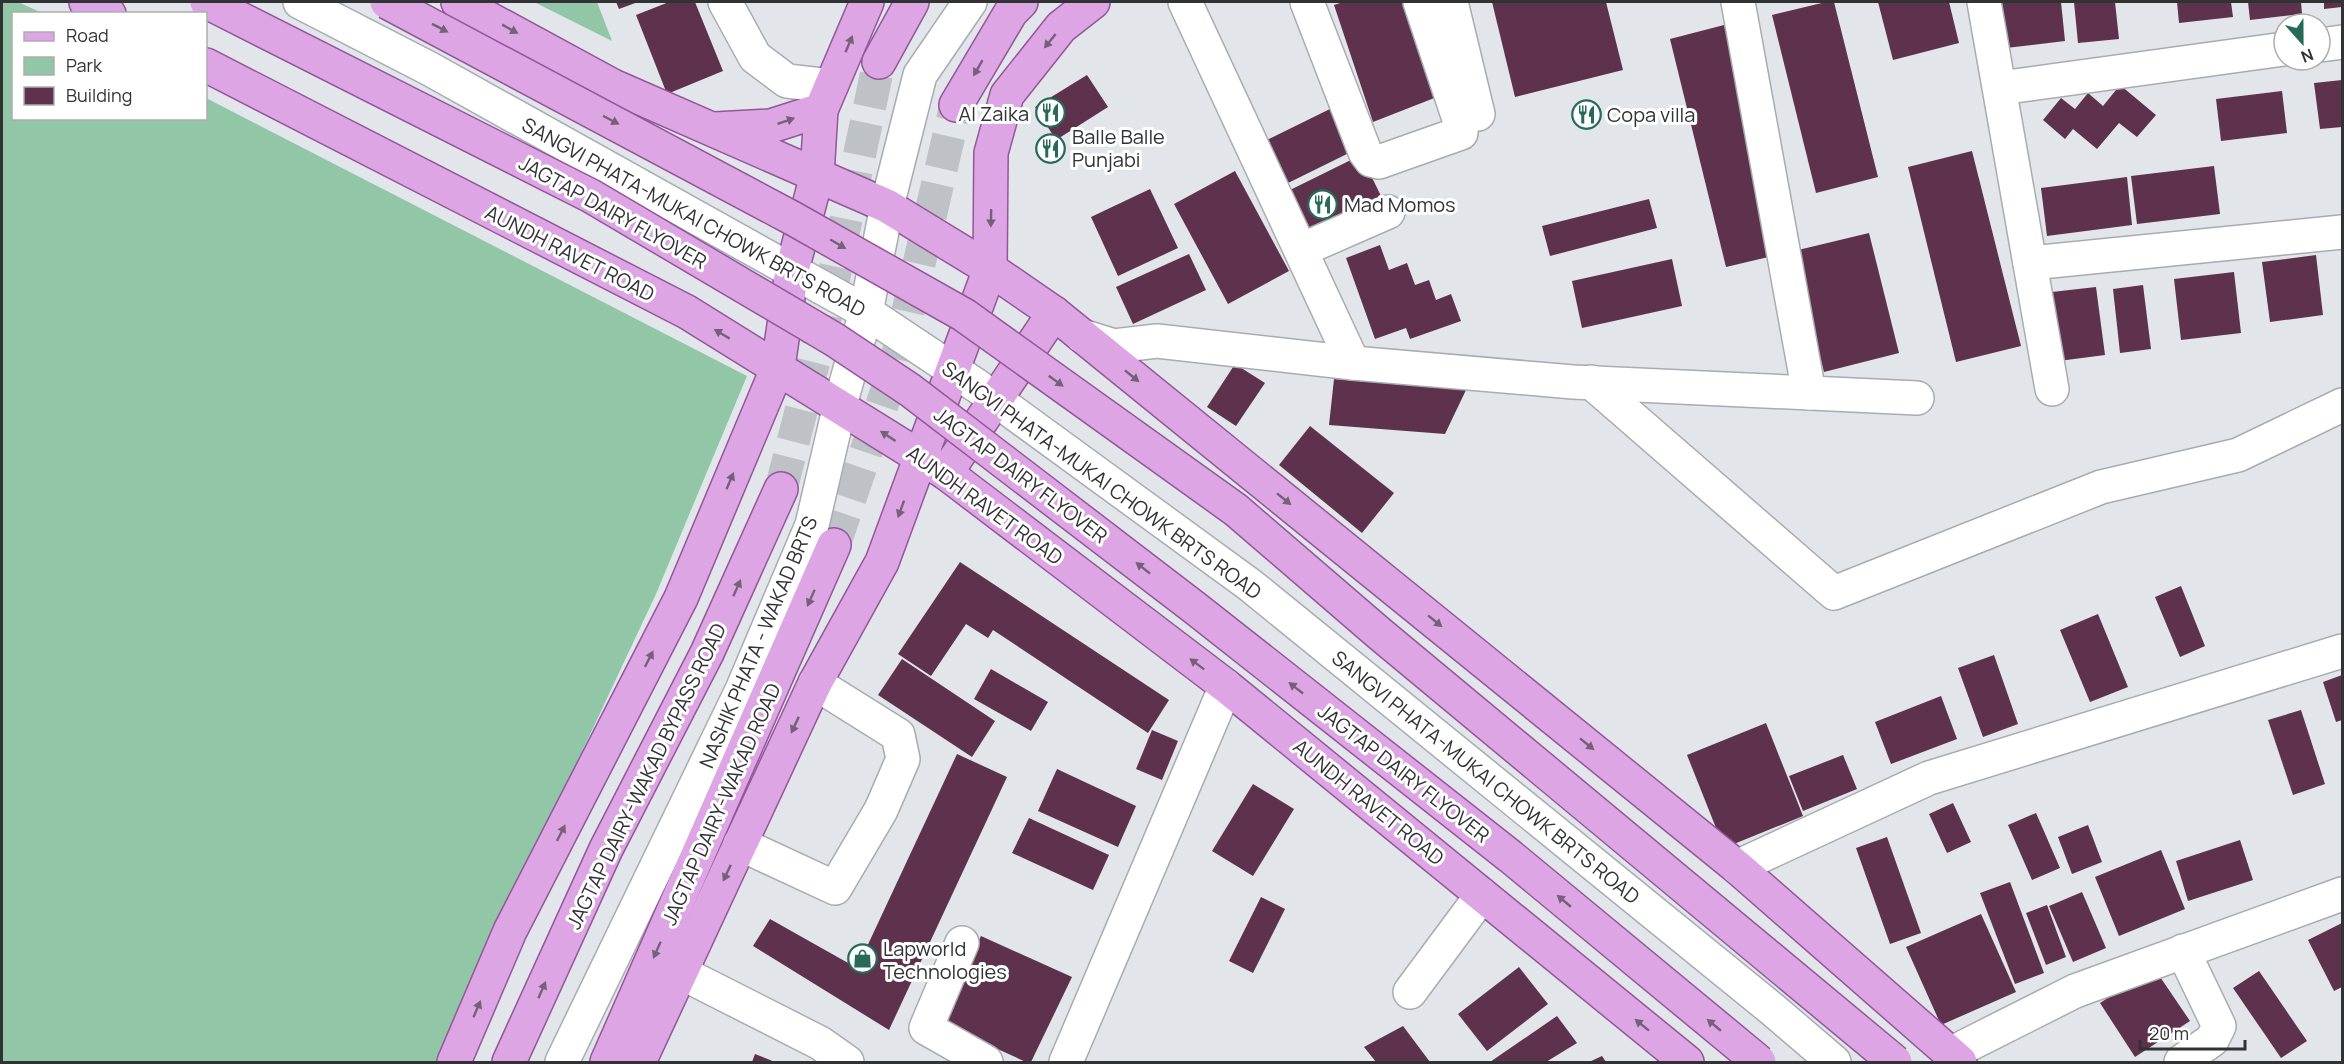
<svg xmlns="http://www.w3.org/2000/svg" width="2344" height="1064" font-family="Manrope,sans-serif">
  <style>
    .green { fill: #91c6a7 }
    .building { fill: #5e314d }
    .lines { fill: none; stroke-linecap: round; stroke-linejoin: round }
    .major-tunnel { stroke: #bec2c6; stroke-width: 33; stroke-dasharray: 33 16; stroke-linecap: butt }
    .minor-casing { stroke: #a8acb0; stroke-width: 36 }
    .major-casing { stroke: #925699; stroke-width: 36 }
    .minor { stroke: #fff; stroke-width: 33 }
    .major { stroke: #dda5e3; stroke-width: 33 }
    .major-bridge-casing { stroke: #925699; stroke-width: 36; stroke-linecap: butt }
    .major-bridge { stroke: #dda5e3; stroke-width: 33 }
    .oneway { fill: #75607a }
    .labels { text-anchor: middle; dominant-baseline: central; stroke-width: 6; stroke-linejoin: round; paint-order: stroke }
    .poi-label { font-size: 20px; fill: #303234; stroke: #fff; text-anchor: start }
    .street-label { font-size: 20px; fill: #303234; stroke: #fff }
  </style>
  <rect width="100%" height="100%" fill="#e2e6ea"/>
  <g class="green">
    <path d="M2,2H18L42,13L14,14V118H206V98L747,376L656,594L436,1062H2Z"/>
    <path d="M534,2H597L612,41Z"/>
  </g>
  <g class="building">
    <path d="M616,2H638L619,9Z"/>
    <path d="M669,2H695L723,71L667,94L636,15Z"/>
    <path d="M1343,2H1410L1442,95L1373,122L1334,5Z"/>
    <path d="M1492,2H1606L1623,70L1515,97Z"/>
    <path d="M1826,2H1834L1878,177L1816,193L1772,15Z"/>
    <path d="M1878,2H1949L1959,43L1893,60Z"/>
    <path d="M2001,2H2061L2065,41L2006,48Z"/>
    <path d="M2074,2H2115L2119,39L2078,43Z"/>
    <path d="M2177,2H2231L2233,17L2179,23Z"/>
    <path d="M2248,2H2301L2302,14L2250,20Z"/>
    <path d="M2324,2H2342V7L2324,9Z"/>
    <path d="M1724,25L1781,254L1726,267L1670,39Z"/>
    <path d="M1087,75L1108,107L1056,140L1035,107Z"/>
    <path d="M2342,80V127L2320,129L2314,83Z"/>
    <path d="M2120,85L2156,115L2137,137L2119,123L2097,149L2073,129L2065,139L2043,120L2061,98L2075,109L2088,93L2103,106Z"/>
    <path d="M2282,91L2287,133L2221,141L2216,99Z"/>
    <path d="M1334,107L1355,150L1282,186L1261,143Z"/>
    <path d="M1972,151L2021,346L1956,362L1908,167Z"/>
    <path d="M1361,155L1381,196L1307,233L1286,192Z"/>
    <path d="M2214,166L2220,214L2137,224L2131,176Z"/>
    <path d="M1235,171L1289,271L1228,304L1174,204Z"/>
    <path d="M2127,177L2132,225L2047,236L2041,188Z"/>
    <path d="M1150,189L1178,248L1118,276L1091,217Z"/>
    <path d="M1649,199L1657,228L1550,256L1542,226Z"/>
    <path d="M1869,233L1899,353L1824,372L1794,251Z"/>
    <path d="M1380,245L1389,270L1407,263L1415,285L1429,280L1436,300L1451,294L1461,321L1410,339L1406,328L1375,339L1346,258Z"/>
    <path d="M1189,254L1206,290L1133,324L1116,287Z"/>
    <path d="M2316,255L2323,315L2270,322L2262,262Z"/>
    <path d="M1672,259L1682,306L1582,328L1572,281Z"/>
    <path d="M2234,272L2241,333L2181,340L2174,279Z"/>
    <path d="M2143,285L2151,349L2120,353L2113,289Z"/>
    <path d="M2096,287L2105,355L2051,362L2043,293Z"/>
    <path d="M1235,364L1265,383L1236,426L1207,407Z"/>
    <path d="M1334,379L1466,390L1445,434L1329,425Z"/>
    <path d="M1310,426L1394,493L1362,533L1279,465Z"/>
    <path d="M960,562L1169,700L1148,733L993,630L988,638L966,624L931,676L898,654Z"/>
    <path d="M2181,586L2205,646L2180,657L2155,597Z"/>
    <path d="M2098,614L2128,687L2090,702L2060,630Z"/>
    <path d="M1994,655L2018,724L1983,737L1958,668Z"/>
    <path d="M902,659L995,721L972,757L878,695Z"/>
    <path d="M991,669L1048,702L1031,731L974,699Z"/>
    <path d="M2342,675V720L2336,722L2323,682Z"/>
    <path d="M1941,696L1957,739L1891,764L1875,722Z"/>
    <path d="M2301,710L2325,784L2293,795L2268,720Z"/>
    <path d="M1766,723L1803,816L1724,848L1687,755Z"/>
    <path d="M1152,730L1178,741L1162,780L1136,769Z"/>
    <path d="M957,754L1007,777L889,1030L753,946L770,919L857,968Z"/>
    <path d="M1843,755L1857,789L1803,811L1789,776Z"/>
    <path d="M1057,769L1136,806L1118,847L1038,811Z"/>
    <path d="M1253,784L1294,809L1253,876L1212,851Z"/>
    <path d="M1953,803L1971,842L1947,853L1929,814Z"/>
    <path d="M2036,813L2060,868L2032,880L2008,825Z"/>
    <path d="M1029,818L1109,855L1093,890L1012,853Z"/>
    <path d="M2088,825L2102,862L2072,874L2058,837Z"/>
    <path d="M1887,837L1921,933L1890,944L1856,848Z"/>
    <path d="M2240,840L2253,880L2188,901L2176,861Z"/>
    <path d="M2161,850L2185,909L2119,936L2095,877Z"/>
    <path d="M2010,882L2044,973L2015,984L1980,893Z"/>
    <path d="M2082,892L2106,948L2073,962L2049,906Z"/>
    <path d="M1261,897L1285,909L1253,973L1229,961Z"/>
    <path d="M2047,905L2066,957L2046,965L2026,913Z"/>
    <path d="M1981,914L2016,992L1941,1025L1906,947Z"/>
    <path d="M2342,923V987L2334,991L2308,940Z"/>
    <path d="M981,936L1072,977L1031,1062H1026L940,1023Z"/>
    <path d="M1519,967L1548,1004L1487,1051L1458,1014Z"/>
    <path d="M2154,968L2190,1021L2135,1057L2100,1003Z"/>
    <path d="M2259,971L2307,1041L2281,1058L2233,988Z"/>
    <path d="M1557,1016L1577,1043L1546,1062H1490Z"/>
    <path d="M1403,1026L1430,1062H1376L1364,1047Z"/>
    <path d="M755,1054L775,1062H752Z"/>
    <path d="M1602,1056L1606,1062H1589Z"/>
  </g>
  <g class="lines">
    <g class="major-tunnel">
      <path d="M781,489L827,310L879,62"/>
      <path d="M834,545L895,367L956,105"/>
    </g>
    <defs>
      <g id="minor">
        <path d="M300,2L430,69L866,312L977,386L1250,585L1772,1009L1834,1062"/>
        <path d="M725,2L755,57L787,81L831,86"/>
        <path d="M1185,2L1353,363"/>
        <path d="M1307,2L1365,152L1371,160L1379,162L1461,133V125L1420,2"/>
        <path d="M1451,2L1478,114"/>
        <path d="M1738,2L1809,393"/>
        <path d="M1984,2L2052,389"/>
        <path d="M2320,45L2342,42"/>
        <path d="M2000,88L2284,49"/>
        <path d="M1301,250L1388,212"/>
        <path d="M2030,263L2342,232"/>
        <path d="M1082,336L1114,346L1157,341L1353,363L1573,382L1917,398"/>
        <path d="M1591,382L1834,593L2101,487L2238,455L2342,405"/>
        <path d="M740,844L835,888L881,810L903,759L898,735L815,683"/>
        <path d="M1737,867L1929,778L2342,651"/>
        <path d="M962,943L926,1028L986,1062"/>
        <path d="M680,972L820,1043L847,1062"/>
        <path d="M1410,992L1482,895"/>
        <path d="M1950,1054L2075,991L2342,894"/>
        <path d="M562,1062L742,690L812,525L840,405L866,312L887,206L920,75L970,2"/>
        <path d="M1066,1062L1226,686"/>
        <path d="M2181,1062L2212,1040L2219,1026L2183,951"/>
      </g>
      <g id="major">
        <path d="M86,2L109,14"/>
        <path d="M458,2L613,86L887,206L990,269L1054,313L1737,867L1960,1062"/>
        <path d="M879,62L912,2"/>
        <path d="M206,65L687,312L946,473L1226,686L1687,1062"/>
        <path d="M956,105L1011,12L1021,2"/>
        <path d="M715,129L771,126L821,110L867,2"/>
        <path d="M946,473L1054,313"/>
        <path d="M454,1062L510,931L681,598L778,367L792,270L817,175L821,110"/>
        <path d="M509,1062L606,849L707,653L781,489"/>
        <path d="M607,1062L834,545"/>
        <path d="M639,1062L815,683L882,562L990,269L991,153L1007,95L1061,27L1093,2"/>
      </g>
    </defs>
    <use href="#minor" class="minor-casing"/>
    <use href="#major" class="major-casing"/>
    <use href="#minor" class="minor"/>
    <use href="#major" class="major"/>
    <defs>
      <g id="major-bridge">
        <path d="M207,2L591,196L835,340L910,390L1195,608L1511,857L1759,1062"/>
        <path d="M387,2L794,219L964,315L1236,510L1380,634L1895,1062"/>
      </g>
    </defs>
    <use href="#major-bridge" class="major-bridge-casing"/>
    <use href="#major-bridge" class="major-bridge"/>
  </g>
  <defs><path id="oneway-solid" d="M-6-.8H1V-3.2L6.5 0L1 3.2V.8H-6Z" transform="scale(1.5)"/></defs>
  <g class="oneway">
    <use href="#oneway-solid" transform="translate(440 28) rotate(27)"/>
    <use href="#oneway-solid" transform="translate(510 29) rotate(29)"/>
    <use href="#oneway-solid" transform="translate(1050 41) rotate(129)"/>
    <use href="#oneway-solid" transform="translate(849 44) rotate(-67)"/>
    <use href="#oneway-solid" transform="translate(978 68) rotate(120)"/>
    <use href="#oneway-solid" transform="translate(611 120) rotate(28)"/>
    <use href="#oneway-solid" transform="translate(786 121) rotate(-19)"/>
    <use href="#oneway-solid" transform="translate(991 218) rotate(91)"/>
    <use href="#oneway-solid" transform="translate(838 244) rotate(30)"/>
    <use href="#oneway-solid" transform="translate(722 334) rotate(-149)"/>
    <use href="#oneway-solid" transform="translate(1132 376) rotate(39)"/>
    <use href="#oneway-solid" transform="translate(1056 381) rotate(36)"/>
    <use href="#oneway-solid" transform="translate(888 436) rotate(-147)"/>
    <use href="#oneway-solid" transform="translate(730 481) rotate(-67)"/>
    <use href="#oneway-solid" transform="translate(1284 499) rotate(39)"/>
    <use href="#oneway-solid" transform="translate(901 509) rotate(110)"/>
    <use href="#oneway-solid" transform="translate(1143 568) rotate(-142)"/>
    <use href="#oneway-solid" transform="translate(737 588) rotate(-66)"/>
    <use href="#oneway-solid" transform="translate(811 598) rotate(114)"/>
    <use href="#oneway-solid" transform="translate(1435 621) rotate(39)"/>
    <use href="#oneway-solid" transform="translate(649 659) rotate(-63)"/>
    <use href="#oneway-solid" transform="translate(1197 664) rotate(-143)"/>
    <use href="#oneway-solid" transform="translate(1296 688) rotate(-142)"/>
    <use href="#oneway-solid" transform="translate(795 725) rotate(115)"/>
    <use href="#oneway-solid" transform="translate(1587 744) rotate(39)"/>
    <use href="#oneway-solid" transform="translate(561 833) rotate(-63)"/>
    <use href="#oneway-solid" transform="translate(727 873) rotate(115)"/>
    <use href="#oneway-solid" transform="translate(1564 901) rotate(-140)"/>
    <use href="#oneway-solid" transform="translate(657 950) rotate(114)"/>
    <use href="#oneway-solid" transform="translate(542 990) rotate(-66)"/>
    <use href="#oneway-solid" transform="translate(477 1009) rotate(-67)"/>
    <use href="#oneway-solid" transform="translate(1642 1025) rotate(-141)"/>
    <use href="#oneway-solid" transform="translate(1714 1025) rotate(-140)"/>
  </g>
  <defs>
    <symbol id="restaurant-ring" viewBox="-11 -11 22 22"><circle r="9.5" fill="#fff" stroke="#276a5a" stroke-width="1.5"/><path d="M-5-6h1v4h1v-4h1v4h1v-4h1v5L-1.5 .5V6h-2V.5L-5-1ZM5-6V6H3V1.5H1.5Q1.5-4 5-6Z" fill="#276a5a"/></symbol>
    <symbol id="shop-ring" viewBox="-11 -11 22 22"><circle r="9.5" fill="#fff" stroke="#276a5a" stroke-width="1.5"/><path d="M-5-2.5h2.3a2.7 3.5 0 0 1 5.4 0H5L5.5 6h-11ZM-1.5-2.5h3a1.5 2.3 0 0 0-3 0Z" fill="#276a5a"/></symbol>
  </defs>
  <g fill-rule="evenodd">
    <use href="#restaurant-ring" x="1034" y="96" width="33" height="33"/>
    <use href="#restaurant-ring" x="1570" y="98" width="33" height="33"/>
    <use href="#restaurant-ring" x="1034" y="132" width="33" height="33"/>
    <use href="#restaurant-ring" x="1306" y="188" width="33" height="33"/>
    <use href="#shop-ring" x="846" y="942" width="33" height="33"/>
  </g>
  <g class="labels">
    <g class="poi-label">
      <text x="1029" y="113" text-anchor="end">Al Zaika</text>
      <text x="1607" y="114">Copa villa</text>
      <text x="1072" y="136">Balle Balle<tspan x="1072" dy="23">Punjabi</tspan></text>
      <text x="1344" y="204">Mad Momos</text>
      <text x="883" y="948">Lapworld<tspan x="883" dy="23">Technologies</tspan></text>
    </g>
    <g class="street-label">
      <text transform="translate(613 212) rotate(29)">JAGTAP DAIRY FLYOVER</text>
      <text transform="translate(694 217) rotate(29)">SANGVI PHATA-MUKAI CHOWK BRTS ROAD</text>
      <text transform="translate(570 253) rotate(27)">AUNDH RAVET ROAD</text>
      <text transform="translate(1021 475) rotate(37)">JAGTAP DAIRY FLYOVER</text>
      <text transform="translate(1102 480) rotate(36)">SANGVI PHATA-MUKAI CHOWK BRTS ROAD</text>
      <text transform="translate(985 505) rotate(36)">AUNDH RAVET ROAD</text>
      <text transform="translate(758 642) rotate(-67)">NASHIK PHATA - WAKAD BRTS</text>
      <text transform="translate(1404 773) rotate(38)">JAGTAP DAIRY FLYOVER</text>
      <text transform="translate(646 776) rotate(-64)">JAGTAP DAIRY-WAKAD BYPASS ROAD</text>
      <text transform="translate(1486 777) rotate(39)">SANGVI PHATA-MUKAI CHOWK BRTS ROAD</text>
      <text transform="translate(1369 802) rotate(39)">AUNDH RAVET ROAD</text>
      <text transform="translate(721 804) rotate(-66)">JAGTAP DAIRY-WAKAD ROAD</text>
    </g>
  </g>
  <rect width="2344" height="1064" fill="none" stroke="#303234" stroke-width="6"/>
  <rect x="12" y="12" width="195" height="108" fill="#ffffff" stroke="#acadae" stroke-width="1.5"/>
  <rect x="24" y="32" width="30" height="9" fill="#dda5e3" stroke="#acadae" stroke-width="1.5"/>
  <text x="66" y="42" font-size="18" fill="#303234">Road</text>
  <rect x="24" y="57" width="30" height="18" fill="#91c6a7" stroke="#acadae" stroke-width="1.5"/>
  <text x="66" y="72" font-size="18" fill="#303234">Park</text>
  <rect x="24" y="87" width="30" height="18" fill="#5e314d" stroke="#acadae" stroke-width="1.5"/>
  <text x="66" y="102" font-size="18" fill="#303234">Building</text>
  <g transform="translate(2302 42) rotate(159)"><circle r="28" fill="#ffffff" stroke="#acadae" stroke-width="1.5"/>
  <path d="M0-4.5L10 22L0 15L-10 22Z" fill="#276a5a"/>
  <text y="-9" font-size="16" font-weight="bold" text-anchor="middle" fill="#303234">N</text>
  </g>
  <path d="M2140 1040v9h105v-9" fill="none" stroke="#303234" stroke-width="3"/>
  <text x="2149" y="1040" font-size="18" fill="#303234" stroke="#ffffff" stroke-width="4.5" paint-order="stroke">20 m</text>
</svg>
